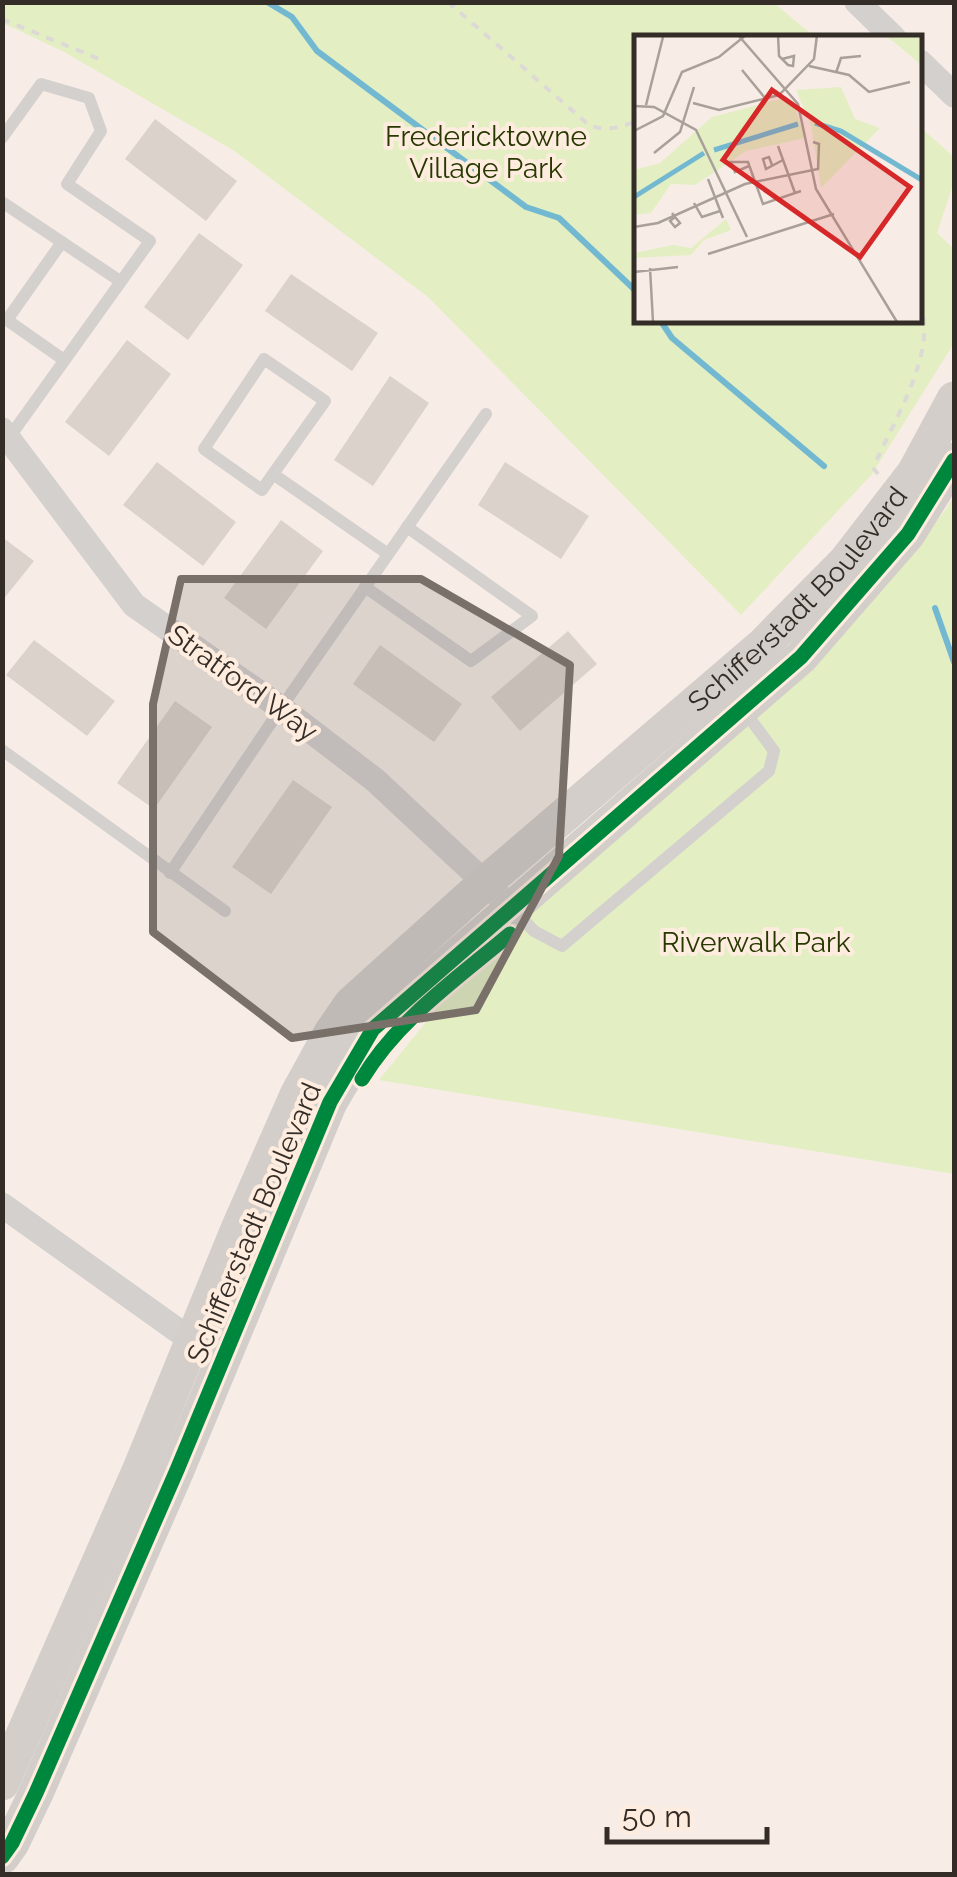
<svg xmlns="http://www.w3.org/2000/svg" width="957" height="1877" font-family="Raleway,sans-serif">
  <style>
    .green { fill: #e3eec3 }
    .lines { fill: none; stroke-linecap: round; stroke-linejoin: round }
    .stream { stroke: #73b8d1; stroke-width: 6 }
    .building { fill: #dbd2cc }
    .path { stroke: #ddd9d7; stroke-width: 4; stroke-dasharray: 8 8; stroke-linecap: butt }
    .lane { stroke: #d4d0ce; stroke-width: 12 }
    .street { stroke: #d4d0ce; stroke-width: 25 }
    .secondary { stroke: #d3ceca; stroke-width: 35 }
    .cycleway-casing { stroke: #feecdf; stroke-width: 21 }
    .cycleway { stroke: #00873e; stroke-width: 15 }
    .marked { fill: #787069; fill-opacity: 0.2; stroke: #787069; stroke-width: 8; stroke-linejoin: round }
    .labels { text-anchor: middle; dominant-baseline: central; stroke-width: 8; stroke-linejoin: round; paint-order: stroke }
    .park-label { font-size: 28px; fill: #273800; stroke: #feecdf }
    .street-label { font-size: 28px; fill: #342c26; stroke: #feecdf }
    .inset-river { fill: none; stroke: #73b8d1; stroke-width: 5 }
    .inset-road { fill: none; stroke: #a9a099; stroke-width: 2.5 }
    .view { fill: #d62828; fill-opacity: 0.15; stroke: #d62828; stroke-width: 5 }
    .inset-edge { fill: none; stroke: #342c26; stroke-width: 5 }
  </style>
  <rect width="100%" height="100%" fill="#f7ede6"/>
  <g class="green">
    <path d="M3,2L774,3L815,37L637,38V320H920V127L954,157V182L937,233L954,249V343L872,474L741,615L428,297L233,150L64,52L3,23Z"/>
    <path d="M954,495V1174L379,1080L569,845L793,632L889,580L947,508Z"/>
  </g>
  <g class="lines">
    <g class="stream">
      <path d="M267,2L292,17L317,51L526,207L559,218L637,292"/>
      <path d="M660,320L672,338L824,466"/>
      <path d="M935,608L954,662"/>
    </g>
  </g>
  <g class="building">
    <path d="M155,119L237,181L206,221L125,159Z"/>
    <path d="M199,233L243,265L188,340L144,307Z"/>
    <path d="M291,274L378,333L352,371L265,311Z"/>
    <path d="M127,340L171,374L109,456L65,422Z"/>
    <path d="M390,376L429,403L373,486L334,460Z"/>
    <path d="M157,462L236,522L203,566L123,505Z"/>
    <path d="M505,462L589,516L561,559L478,505Z"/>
    <path d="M281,520L323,551L266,629L224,598Z"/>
    <path d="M2,537L34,561L2,601Z"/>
    <path d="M568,631L597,664L520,731L491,697Z"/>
    <path d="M34,640L115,701L87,736L6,675Z"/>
    <path d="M380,645L462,704L434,742L353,684Z"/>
    <path d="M175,701L212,727L154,809L117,783Z"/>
    <path d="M293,780L332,807L271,894L232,867Z"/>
  </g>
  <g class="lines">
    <g class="path">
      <path d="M448,2L589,125C606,132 621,127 637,121"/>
      <path d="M2,19L104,61"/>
      <path d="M878,474L874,469L877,459C895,420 938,348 920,306"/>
    </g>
    <g class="lane">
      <path d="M2,138L41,84L89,98L101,131L67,184L150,241L6,442"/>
      <path d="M2,202L120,281"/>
      <path d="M62,242L7,320L64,360"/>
      <path d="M273,474L325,401L264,359L204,449L262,490L273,474L388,554"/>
      <path d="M365,587L471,661L532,616L407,527"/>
      <path d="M2,750L225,911"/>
      <path d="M170,873L281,708L486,414"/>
      <path d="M515,911L534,931L562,946L769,771L774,751L745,712"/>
    </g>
    <g class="street">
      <path d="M857,2L894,38"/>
      <path d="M920,62L954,95"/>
      <path d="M2,430L134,605L281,708L375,780L513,909"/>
      <path d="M2,1205L205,1350"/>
    </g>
    <g class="secondary">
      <path id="s1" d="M2,1783L140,1469L238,1229L297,1095L331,1033L351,1004L484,884L763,645L846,561L914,473L954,399"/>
      <path d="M2,1857L12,1843L36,1793L177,1470L330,1102L373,1029L801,657L908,534L954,460"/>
    </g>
    <defs>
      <g id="cycleway">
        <path d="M362,1079C398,1019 458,978 510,934"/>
        <path d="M2,1857L12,1843L36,1793L177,1470L330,1102L373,1029L801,657L908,534L954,460"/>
      </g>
    </defs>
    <use href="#cycleway" class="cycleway-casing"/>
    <use href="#cycleway" class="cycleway"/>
  </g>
  <path class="marked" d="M181,579H421L570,665L559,856L476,1010L292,1038L153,932V704Z"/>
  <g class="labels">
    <g class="park-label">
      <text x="486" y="136">Fredericktowne<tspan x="486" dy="32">Village Park</tspan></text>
      <text x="756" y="942">Riverwalk Park</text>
    </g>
    <g class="street-label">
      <text stroke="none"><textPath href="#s1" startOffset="1458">Schifferstadt Boulevard</textPath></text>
      <text transform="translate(243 683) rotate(36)">Stratford Way</text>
      <text transform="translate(254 1223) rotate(-67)">Schifferstadt Boulevard</text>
    </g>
  </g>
  <g transform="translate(634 35)">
    <rect width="288" height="288" fill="#f7ede6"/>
    <path d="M248,0H287V30L260,7ZM207,52L221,84L246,93L187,153L177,90L162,55ZM150,63L159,68L172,103L112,116L61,150L37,149L17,178L0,180V135L26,128L78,82ZM92,184L97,195L70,205L57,220L0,223V218L39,210L57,213Z" fill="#e3eec3"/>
    <path class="inset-river" d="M181,88L207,96L288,145M80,115L164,89M0,162L70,118"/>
    <path class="inset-road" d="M104,0L164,69L182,154L263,287M144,0L145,21L154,30L159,31L160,21L148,24M175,31L215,40L235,57L276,47M108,35L131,63M202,38L207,23L227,21M59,68L85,75L145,60L180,24L183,0M12,70L29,2M0,71L20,72L62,95L113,202M0,96L29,81L48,37L85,22L112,0M144,111L161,158M20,118L46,97L60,52M138,130L135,122L129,124L132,134L149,125M115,131L101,137L97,127H114L129,169L167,156M74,144L89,183M60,168L68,182L86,176M38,178L41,182L46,188L41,192L36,186L41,182M0,192L24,188L111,149L184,134L185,109L179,107M74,219L200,179M16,233L19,287M0,237L44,232"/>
    <path class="view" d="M138,55L276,152L226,222L89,125Z"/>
    <rect width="288" height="288" class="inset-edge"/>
  </g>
  <rect width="957" height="1877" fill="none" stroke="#342c26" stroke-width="10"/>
  <path d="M607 1827v15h160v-15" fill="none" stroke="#342c26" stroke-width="5"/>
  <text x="622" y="1827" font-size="30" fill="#342c26" stroke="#feecdf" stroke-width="8" paint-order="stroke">50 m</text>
</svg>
